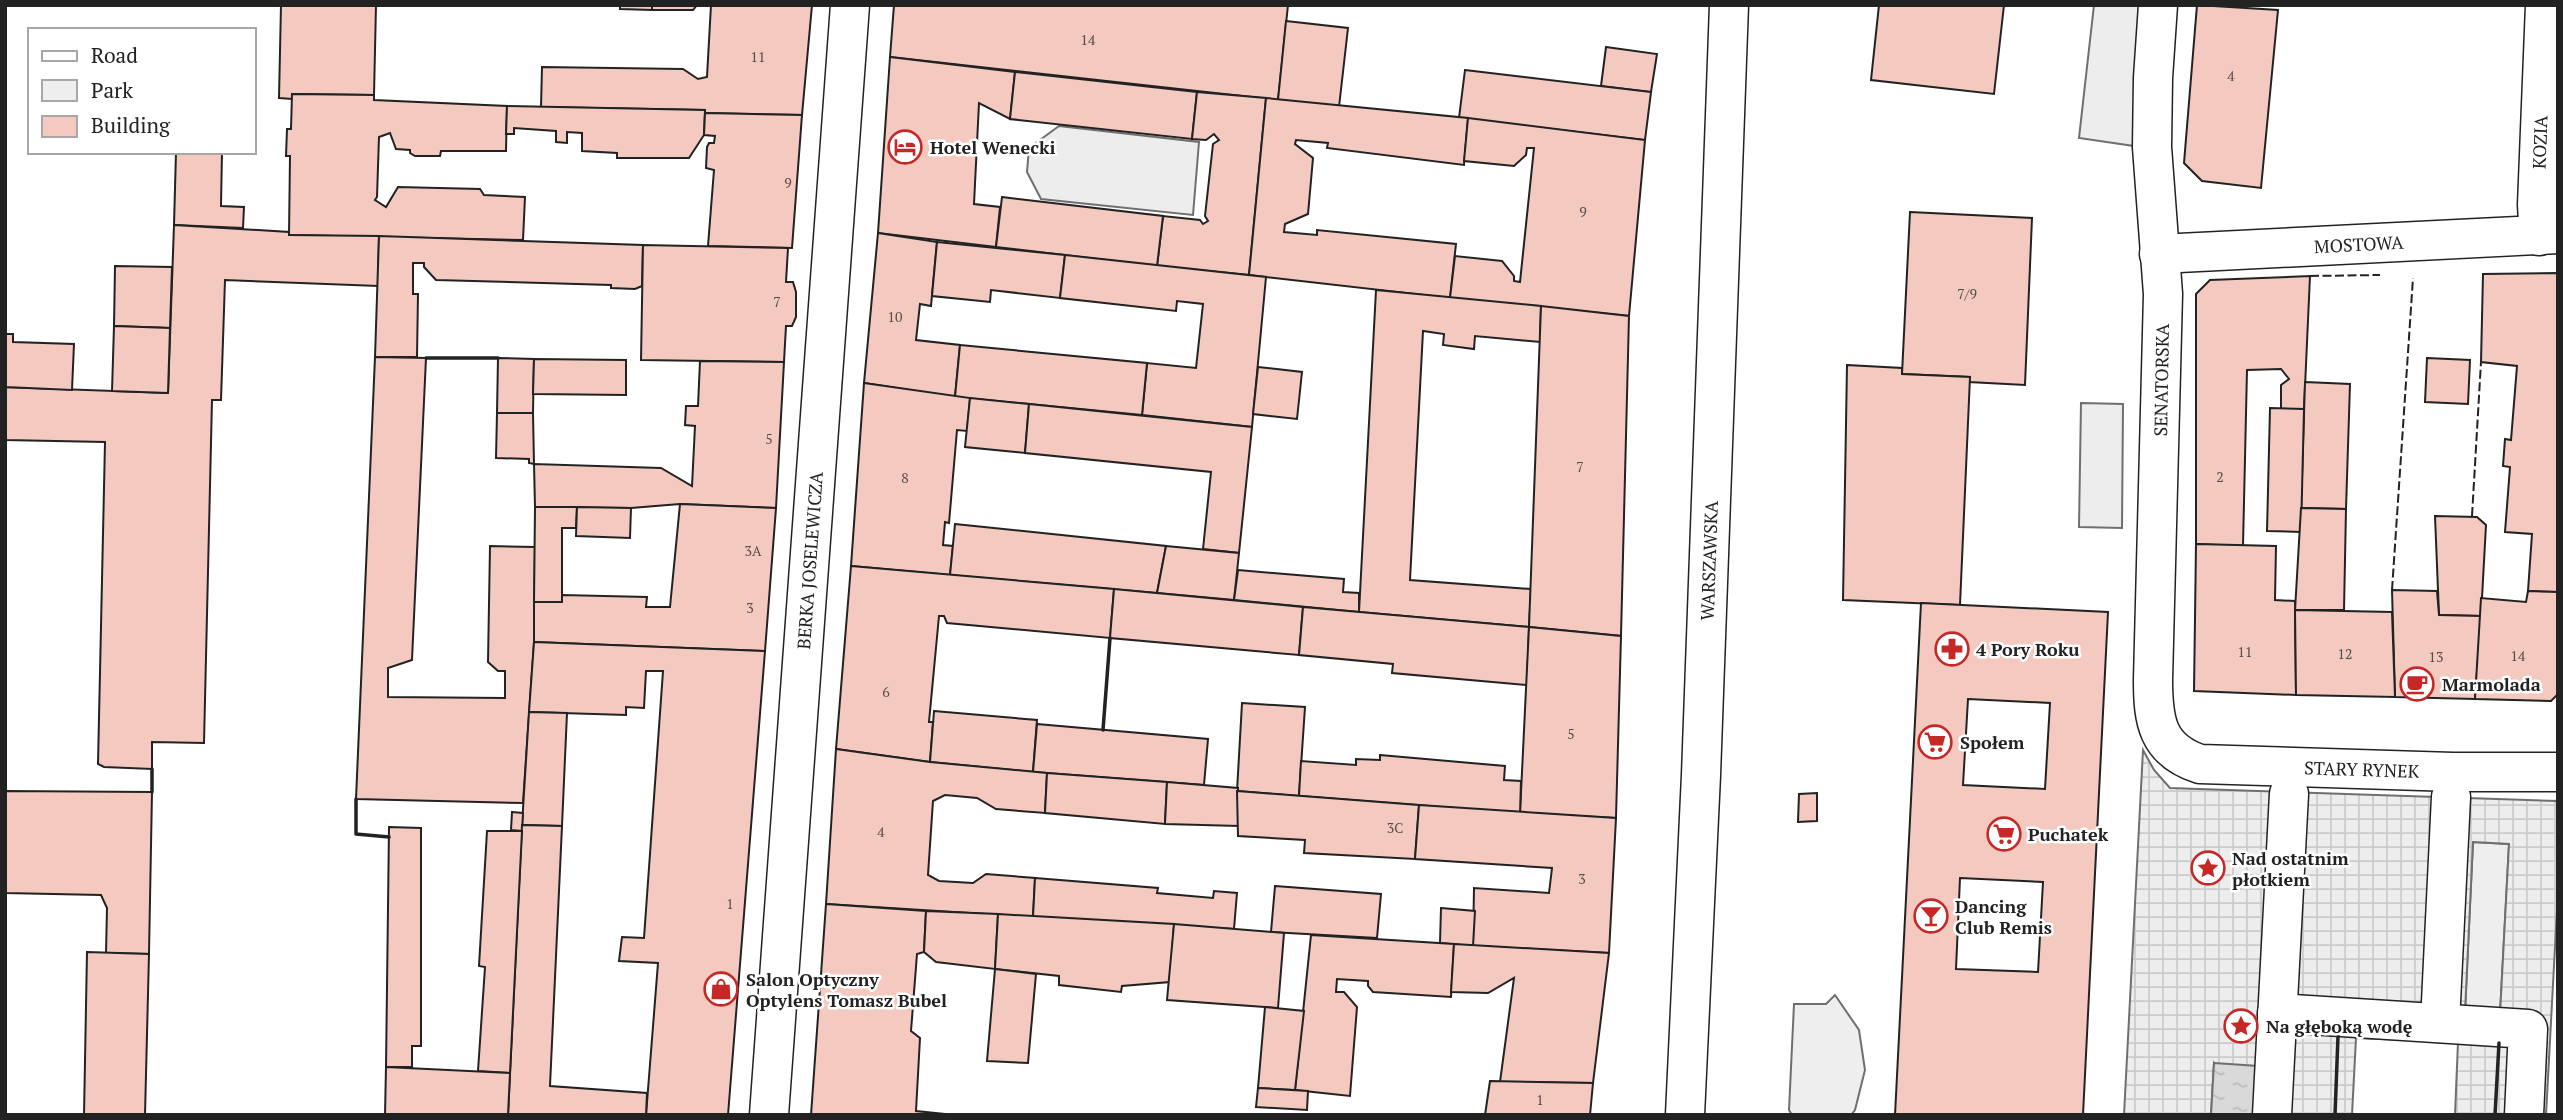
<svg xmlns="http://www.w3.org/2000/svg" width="2563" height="1120" font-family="'PT Serif',serif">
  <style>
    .green { fill: #eee; stroke: #6f6f6f; stroke-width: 2 }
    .parking { fill: #ededed; stroke: #6f6f6f; stroke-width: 2 }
    .plaza { fill: url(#plaza-grid); stroke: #6f6f6f; stroke-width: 2; fill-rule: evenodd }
    .water { fill: url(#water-ripples); stroke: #6f6f6f; stroke-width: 2 }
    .building { fill: #f3c9c0; stroke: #222; stroke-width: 2; fill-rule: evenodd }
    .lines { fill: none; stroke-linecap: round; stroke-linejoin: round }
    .street-casing { stroke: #222; stroke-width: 41 }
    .secondary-casing { stroke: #222; stroke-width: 41 }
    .street { stroke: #fff; stroke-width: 38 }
    .secondary { stroke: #fff; stroke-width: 38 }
    .fence { stroke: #222; stroke-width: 2; stroke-dasharray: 9 3.5; stroke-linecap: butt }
    .wall { stroke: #222; stroke-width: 3.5 }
    .labels { text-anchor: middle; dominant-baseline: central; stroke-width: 5; stroke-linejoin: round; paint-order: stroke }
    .number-label { font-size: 14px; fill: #564c4a }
    .street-label { font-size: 18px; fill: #222; stroke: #fff }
    .poi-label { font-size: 18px; font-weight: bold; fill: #222; stroke: #fff; text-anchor: start }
  </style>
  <defs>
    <pattern id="plaza-grid" width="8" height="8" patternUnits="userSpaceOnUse" patternTransform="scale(1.75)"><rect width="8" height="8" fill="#ededed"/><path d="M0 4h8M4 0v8" fill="none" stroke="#cbcbcb"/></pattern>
    <pattern id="water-ripples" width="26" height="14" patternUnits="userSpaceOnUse" patternTransform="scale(1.75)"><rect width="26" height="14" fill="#d9d9d9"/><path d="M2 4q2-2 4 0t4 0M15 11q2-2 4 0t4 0" fill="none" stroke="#bababa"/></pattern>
  </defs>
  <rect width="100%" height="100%" fill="#fff"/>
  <g class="green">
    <path d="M2473,842L2509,844L2500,1014L2465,1012Z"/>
    <path d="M1835,995L1859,1030L1865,1070L1855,1110L1851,1115H1792L1789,1110L1794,1004H1826Z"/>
  </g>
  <g class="parking">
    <path d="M2094,5H2140L2134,146L2079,138Z"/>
    <path d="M1059,126L1199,142L1193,215L1041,199L1027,172L1029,148Z"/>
    <path d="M2081,403L2123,404L2122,528L2079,527Z"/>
  </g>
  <path class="plaza" d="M2143,750L2154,770L2170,788L2558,801V891L2546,1115H2455L2458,1042L2356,1038L2352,1115H2255L2214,1063L2211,1115H2124ZM2473,842L2509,844L2500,1014L2465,1012Z"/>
  <path class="water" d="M2214,1063L2258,1066L2255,1115H2211Z"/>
  <g class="building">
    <path d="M281,5H376L374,95L292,94V99L279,98Z"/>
    <path d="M620,5H652V10L620,9Z"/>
    <path d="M652,5H697L693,10H652Z"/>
    <path d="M711,5H812L802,115L705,113V110L541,107L542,67L683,69L698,79L707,77Z"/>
    <path d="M894,5H1288L1278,100L890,57Z"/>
    <path d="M1879,5H2004L1994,94L1871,80Z"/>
    <path d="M2197,5L2278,10L2261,188L2202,181L2184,163Z"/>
    <path d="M1286,21L1348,28L1339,107L1278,100Z"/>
    <path d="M1606,47L1657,54L1651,92L1601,86Z"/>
    <path d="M890,57L1015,72L1010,119L979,103L974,204L1000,207L996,247L878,233Z"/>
    <path d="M1465,70L1651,92L1645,140L1459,118Z"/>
    <path d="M1015,72L1197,92L1192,139L1010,119Z"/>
    <path d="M1197,92L1266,98L1249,275L1157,266L1163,216L1200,220L1203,224L1208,221L1205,216L1213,144L1219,140L1214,134L1206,140L1192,139Z"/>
    <path d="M292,94L374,95V100L507,106L506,151H441L440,156H415L410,153V150L396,149L390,133L379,137L377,197L375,200L386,207L398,187L480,189L484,195L525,197L523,240L289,235L290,156H286L287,129H291Z"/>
    <path d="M1266,98L1468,118L1464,165L1327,148L1328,143L1296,140L1295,144L1313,158L1308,214L1285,224L1284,232L1317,235V230L1456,244L1450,298L1249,275Z"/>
    <path d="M507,106L705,110L704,135L689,158H617V153L582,151V133L567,132V143L556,142V131L514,128V134H506Z"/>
    <path d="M705,113L802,115L792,248L708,246L714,170L706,168L707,147L709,143H714L715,136L704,135Z"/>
    <path d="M1468,118L1645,140L1629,316L1450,298L1455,256L1502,261L1514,276V281L1520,282L1534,148H1527L1526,155L1514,166L1464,161Z"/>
    <path d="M176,152H222L221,206L244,207L243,228L174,225Z"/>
    <path d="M1002,197L1163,216L1157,266L996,247Z"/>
    <path d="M1910,212L2032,218L2025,385L1969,382L1970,377L1902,374Z"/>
    <path d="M174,225L289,232V235L379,236L378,286L225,280L221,400H212L204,743L152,742V769L104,767L98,764L105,442L5,440V387L168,393Z"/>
    <path d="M878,233L937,242L931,306L920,304L916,340L960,345L955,397L864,383Z"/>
    <path d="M379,236L643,245L642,286L635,289L611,288V285L436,280L424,267V263H413V294H418L417,357H375Z"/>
    <path d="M937,242L1065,255L1060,298L991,290L990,302L932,296Z"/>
    <path d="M643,245L788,248L786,282H793L796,292V317L792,326H786L784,362L641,360Z"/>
    <path d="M1065,255L1266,277L1252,427L1142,415L1147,363L1196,368L1203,304L1177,301L1176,311L1060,298Z"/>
    <path d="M115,266L172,267L170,328L114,326Z"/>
    <path d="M2558,273V592L2528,591L2532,534L2505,532L2510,467L2503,466L2505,439L2511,440L2517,366L2481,362L2483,274Z"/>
    <path d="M2310,276L2304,409H2281V385L2289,379L2281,369L2247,370L2243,546L2196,544V294L2210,280Z"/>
    <path d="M1376,290L1541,306L1540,342L1475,336L1474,349L1443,345L1444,334L1423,331L1410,580L1531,589L1529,627L1359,612Z"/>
    <path d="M1541,306L1629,316L1621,636L1529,627Z"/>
    <path d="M114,326L170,328L168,393L112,391Z"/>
    <path d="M5,334H13V342L74,344L72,390L5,387Z"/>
    <path d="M960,345L1147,363L1142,415L955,397Z"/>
    <path d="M375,357L426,358L412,660L388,668V697L505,698V671H498L488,662L490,546L535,547L534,642L523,803L356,799Z"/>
    <path d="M498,358L534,359L533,413H497Z"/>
    <path d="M2427,358L2470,360L2468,404L2425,402Z"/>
    <path d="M534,359L626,360V395L533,394Z"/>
    <path d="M700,361L784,362L776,508L680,504L631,508L535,507L534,464L661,468L692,486L695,426L685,425L686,406H698Z"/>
    <path d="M1847,365L1902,368V374L1970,377L1960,605L1843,600Z"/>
    <path d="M1258,367L1302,372L1297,419L1253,414Z"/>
    <path d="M2305,382L2350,384L2346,509L2301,508Z"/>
    <path d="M864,383L970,398L967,431L957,430L949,523L945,522L943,545L953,546L950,575L851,566Z"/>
    <path d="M970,398L1029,404L1025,453L965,447Z"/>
    <path d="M1029,404L1252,427L1239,553L1203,549L1211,472L1025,453Z"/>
    <path d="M2270,408L2304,409L2301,532L2267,531Z"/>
    <path d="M497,413H533L534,464L529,463V459L496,458Z"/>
    <path d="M680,504L776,508L765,651L534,642V602H562V595L647,597L646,607H670Z"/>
    <path d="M535,507H577L576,528H562V602H534Z"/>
    <path d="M577,507L631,508L630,538L576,536Z"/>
    <path d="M2301,508L2346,509L2344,610H2295Z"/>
    <path d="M2435,516L2477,517L2486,525L2481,616L2439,615Z"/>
    <path d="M955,524L1166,546L1157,593L950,575Z"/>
    <path d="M2196,544L2276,546L2275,600L2295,601L2296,695L2194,691Z"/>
    <path d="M1166,546L1239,553L1234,600L1157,593Z"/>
    <path d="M851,566L1114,589L1110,638L947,623L944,616H939L929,722H933L930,762L836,749Z"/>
    <path d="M1238,570L1344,579L1343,592L1359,593V612L1234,600Z"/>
    <path d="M1114,589L1303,607L1299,655L1110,638Z"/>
    <path d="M2392,590L2437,591L2439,615L2481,616L2475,699L2395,697Z"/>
    <path d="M2528,591L2558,592V694L2551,701L2475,699L2481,598L2526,602Z"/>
    <path d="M1921,603L2108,612L2083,1115H1895ZM1968,699L2050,703L2045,789L1963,785ZM1960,878L2043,882L2038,972L1956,969Z"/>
    <path d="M1303,607L1529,627L1527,685L1392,673L1393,664L1299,655Z"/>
    <path d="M2295,610L2392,612L2395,697L2296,695Z"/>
    <path d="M1529,627L1621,636L1616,818L1520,813Z"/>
    <path d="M534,642L765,651L728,1115H646L658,963L619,961L622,937L644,938L663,671H646L644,708L626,707V715L529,712Z"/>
    <path d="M1242,703L1305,707L1299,796L1237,791Z"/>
    <path d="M934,711L1037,720L1033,772L930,762Z"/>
    <path d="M529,712L567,713L562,826L522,825Z"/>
    <path d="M1037,724L1208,739L1204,785L1033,772Z"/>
    <path d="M836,749L930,762L1047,773L1045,813L996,809L977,798L945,795L933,801L928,875L939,881L973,883L986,874L1035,878L1033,917L826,904Z"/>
    <path d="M1380,755L1505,766L1504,780L1521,781L1520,813L1299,796L1301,761L1356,765V759L1380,760Z"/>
    <path d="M1047,773L1167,782L1165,824L1045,813Z"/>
    <path d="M1167,782L1238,788L1239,826L1165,824Z"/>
    <path d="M5,791L152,792L149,954L106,953L107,908L101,895L5,893Z"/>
    <path d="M1237,791L1419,805L1415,859L1304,853L1305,840L1238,836Z"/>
    <path d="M1817,793V821L1798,822L1799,794Z"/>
    <path d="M1419,805L1616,818L1609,953L1473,946L1474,888L1549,893L1552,868L1415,859Z"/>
    <path d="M512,812L523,813L522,831L511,830Z"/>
    <path d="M522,825L562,826L550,1086L647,1093L646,1115H508Z"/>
    <path d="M389,827L421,828V1046H412V1067H386Z"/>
    <path d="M487,831H522L510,1073L478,1071L485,967L479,966Z"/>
    <path d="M1035,878L1158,888L1157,893L1213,898L1214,891L1237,893L1234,929L1033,917Z"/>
    <path d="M1275,886L1381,894L1377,938L1271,932Z"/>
    <path d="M826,904L926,911L924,952L917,954L911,1031L920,1038L916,1111L955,1115H811Z"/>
    <path d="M1441,908L1475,911L1473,946L1440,943Z"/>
    <path d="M926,911L998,914L995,969L936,962L924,952Z"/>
    <path d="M998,914L1174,924L1170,982L1122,986L1121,992L1059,985V976L995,969Z"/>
    <path d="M1174,924L1284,933L1278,1008L1167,1000Z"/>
    <path d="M1311,935L1454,944L1451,997L1373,992L1368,986V981L1337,979L1336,992H1344L1357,1007L1350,1096L1295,1090Z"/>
    <path d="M1454,944L1609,953L1593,1083L1500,1082L1514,978L1488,993L1451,992Z"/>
    <path d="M87,952L149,954L145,1115H84Z"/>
    <path d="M995,969L1036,974L1028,1063L987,1061Z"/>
    <path d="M1265,1007L1304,1011L1295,1090L1258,1088Z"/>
    <path d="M386,1067L510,1073L508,1115H385Z"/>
    <path d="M1490,1081L1593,1083L1590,1115H1485Z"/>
    <path d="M1258,1088L1308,1091L1307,1110L1256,1107Z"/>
  </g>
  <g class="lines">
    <defs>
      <g id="street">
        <path id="s1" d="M2158,5L2153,78L2152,147L2163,294L2153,680C2153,721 2157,750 2200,764L2453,772H2558"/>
        <path id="s2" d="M2539,236L2537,205L2545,5"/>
        <path id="s3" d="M2159,254L2558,234"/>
        <path d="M2277,1013L2528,1029L2524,1115"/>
        <path d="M2440,1023L2451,797"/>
        <path id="s4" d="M769,1115L850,5"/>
        <path d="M2272,1115L2289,794"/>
      </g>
      <g id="secondary">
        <path id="s5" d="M1685,1115L1701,775L1729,5"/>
      </g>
    </defs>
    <use href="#street" class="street-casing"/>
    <use href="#secondary" class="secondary-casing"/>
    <use href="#street" class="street"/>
    <use href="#secondary" class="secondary"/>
    <g class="fence">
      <path d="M2310,276L2380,275"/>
      <path d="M2472,516L2481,362"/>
      <path d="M2392,590L2413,278"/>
    </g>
    <g class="wall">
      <path d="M426,358H498"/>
      <path d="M1103,730L1110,638"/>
      <path d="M152,769V792"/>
      <path d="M356,799V834L389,837"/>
      <path d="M2335,1115L2338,1036"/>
      <path d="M2495,1115L2499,1043"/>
    </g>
  </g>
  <defs>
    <symbol id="hotel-ring" viewBox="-11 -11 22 22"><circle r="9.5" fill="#fff" stroke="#c62828" stroke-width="1.5"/><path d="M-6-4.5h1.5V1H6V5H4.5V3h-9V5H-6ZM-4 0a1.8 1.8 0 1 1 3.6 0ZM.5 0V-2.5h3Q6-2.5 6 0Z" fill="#c62828"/></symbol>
    <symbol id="pharmacy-ring" viewBox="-11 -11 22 22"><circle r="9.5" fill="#fff" stroke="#c62828" stroke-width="1.5"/><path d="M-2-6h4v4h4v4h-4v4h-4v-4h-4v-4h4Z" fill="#c62828"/></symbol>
    <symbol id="cafe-ring" viewBox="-11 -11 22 22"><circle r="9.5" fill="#fff" stroke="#c62828" stroke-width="1.5"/><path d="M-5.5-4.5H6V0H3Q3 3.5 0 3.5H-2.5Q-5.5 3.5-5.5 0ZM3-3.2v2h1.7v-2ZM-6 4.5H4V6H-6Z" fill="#c62828"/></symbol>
    <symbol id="supermarket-ring" viewBox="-11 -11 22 22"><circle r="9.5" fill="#fff" stroke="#c62828" stroke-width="1.5"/><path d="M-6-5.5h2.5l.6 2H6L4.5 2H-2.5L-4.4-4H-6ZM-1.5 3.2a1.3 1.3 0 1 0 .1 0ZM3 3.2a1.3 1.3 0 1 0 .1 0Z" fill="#c62828"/></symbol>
    <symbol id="sight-ring" viewBox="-11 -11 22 22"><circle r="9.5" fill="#fff" stroke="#c62828" stroke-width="1.5"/><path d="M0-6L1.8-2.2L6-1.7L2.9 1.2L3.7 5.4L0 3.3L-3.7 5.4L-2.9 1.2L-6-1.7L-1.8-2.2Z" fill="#c62828"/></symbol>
    <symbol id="bar-ring" viewBox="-11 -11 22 22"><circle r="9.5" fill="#fff" stroke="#c62828" stroke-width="1.5"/><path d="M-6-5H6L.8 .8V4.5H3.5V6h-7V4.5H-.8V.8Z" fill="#c62828"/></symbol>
    <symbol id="shop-ring" viewBox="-11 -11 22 22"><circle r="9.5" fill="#fff" stroke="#c62828" stroke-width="1.5"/><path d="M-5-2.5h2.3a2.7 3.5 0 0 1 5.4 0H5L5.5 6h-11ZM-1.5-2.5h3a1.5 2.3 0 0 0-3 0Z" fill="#c62828"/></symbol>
  </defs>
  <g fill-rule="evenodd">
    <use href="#hotel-ring" x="886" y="128" width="38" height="38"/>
    <use href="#pharmacy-ring" x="1933" y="630" width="38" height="38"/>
    <use href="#cafe-ring" x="2398" y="665" width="38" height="38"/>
    <use href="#supermarket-ring" x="1916" y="723" width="38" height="38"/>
    <use href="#supermarket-ring" x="1985" y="815" width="38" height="38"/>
    <use href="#sight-ring" x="2189" y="849" width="38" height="38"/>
    <use href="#bar-ring" x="1912" y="897" width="38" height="38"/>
    <use href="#shop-ring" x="702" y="970" width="38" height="38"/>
    <use href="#sight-ring" x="2222" y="1007" width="38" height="38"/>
  </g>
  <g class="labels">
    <g class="number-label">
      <text x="1088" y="39">14</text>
      <text x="758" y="56">11</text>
      <text x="2231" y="75">4</text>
      <text x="788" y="182">9</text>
      <text x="1583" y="211">9</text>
      <text x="1967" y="293">7/9</text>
      <text x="777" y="301">7</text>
      <text x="895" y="316">10</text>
      <text x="769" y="438">5</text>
      <text x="1580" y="466">7</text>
      <text x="2220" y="476">2</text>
      <text x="905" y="477">8</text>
      <text x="753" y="550">3A</text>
      <text x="750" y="607">3</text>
      <text x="2245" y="651">11</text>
      <text x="2345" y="653">12</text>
      <text x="2518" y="655">14</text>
      <text x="2436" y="656">13</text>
      <text x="886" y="691">6</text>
      <text x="1571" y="733">5</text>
      <text x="1395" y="827">3C</text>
      <text x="881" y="831">4</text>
      <text x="1582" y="878">3</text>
      <text x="730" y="903">1</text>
      <text x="1540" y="1099">1</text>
    </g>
    <g class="street-label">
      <text stroke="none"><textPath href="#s2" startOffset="94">KOZIA</textPath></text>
      <text stroke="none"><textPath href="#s3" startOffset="200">MOSTOWA</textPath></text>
      <text transform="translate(2161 380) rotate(-89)">SENATORSKA</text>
      <text stroke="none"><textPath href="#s4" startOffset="556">BERKA JOSELEWICZA</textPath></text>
      <text stroke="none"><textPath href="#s5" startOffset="555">WARSZAWSKA</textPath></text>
      <text stroke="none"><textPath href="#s1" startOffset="943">STARY RYNEK</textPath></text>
    </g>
    <g class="poi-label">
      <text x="930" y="147">Hotel Wenecki</text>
      <text x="1976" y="649">4 Pory Roku</text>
      <text x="2442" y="684">Marmolada</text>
      <text x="1960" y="742">Społem</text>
      <text x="2028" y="834">Puchatek</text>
      <text x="2232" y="858">Nad ostatnim<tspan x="2232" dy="21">płotkiem</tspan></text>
      <text x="1955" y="906">Dancing<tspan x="1955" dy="21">Club Remis</tspan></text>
      <text x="746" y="979">Salon Optyczny<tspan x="746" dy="21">Optylens Tomasz Bubel</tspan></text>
      <text x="2266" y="1026">Na głęboką wodę</text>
    </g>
  </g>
  <rect width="2563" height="1120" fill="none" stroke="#222222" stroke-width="14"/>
  <rect x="28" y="28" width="228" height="126" fill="#ffffff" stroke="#a7a7a7" stroke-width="2"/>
  <rect x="42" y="51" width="35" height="10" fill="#ffffff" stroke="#a7a7a7" stroke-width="2"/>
  <text x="91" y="63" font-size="21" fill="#222222">Road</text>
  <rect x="42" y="80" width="35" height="21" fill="#eeeeee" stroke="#a7a7a7" stroke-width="2"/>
  <text x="91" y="98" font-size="21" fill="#222222">Park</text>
  <rect x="42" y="116" width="35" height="21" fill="#f3c9c0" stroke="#a7a7a7" stroke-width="2"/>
  <text x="91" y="133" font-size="21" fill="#222222">Building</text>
</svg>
